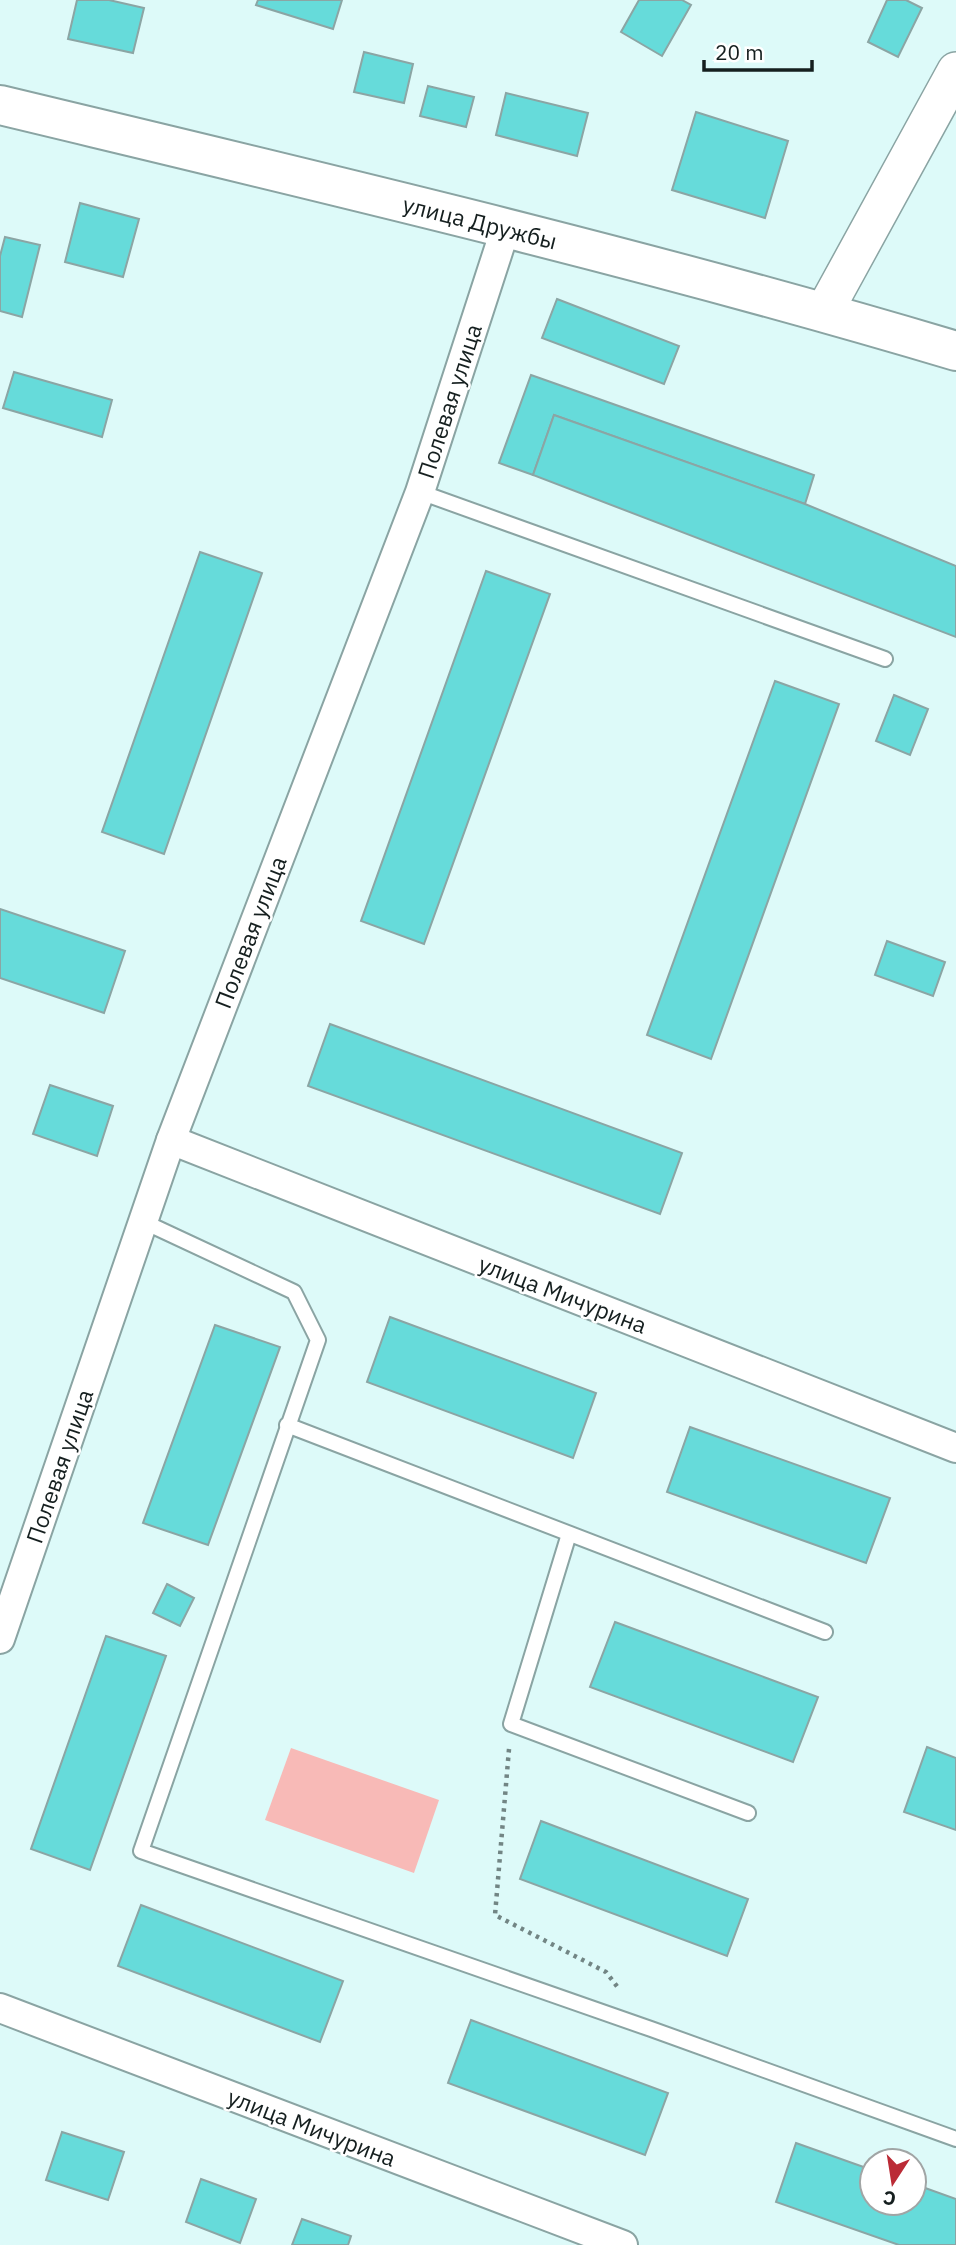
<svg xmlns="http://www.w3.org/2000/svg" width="956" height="2245" font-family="'IBM Plex Sans',sans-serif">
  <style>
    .green { fill: #f8bab7 }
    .building { fill: #66dbda; stroke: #8ba5a4; stroke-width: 2 }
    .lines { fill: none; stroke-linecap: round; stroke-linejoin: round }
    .service-casing { stroke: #8aa4a3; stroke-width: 18 }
    .minor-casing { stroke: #8aa4a3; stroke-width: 32 }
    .tertiary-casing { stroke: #8aa4a3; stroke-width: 40 }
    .secondary-casing { stroke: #8aa4a3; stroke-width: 42 }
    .path { stroke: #728584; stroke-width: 4.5; stroke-dasharray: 3.5 5; stroke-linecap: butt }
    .service { stroke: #fff; stroke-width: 14 }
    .minor { stroke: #fff; stroke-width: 28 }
    .tertiary { stroke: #fff; stroke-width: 37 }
    .secondary { stroke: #fff; stroke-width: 38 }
    .labels { text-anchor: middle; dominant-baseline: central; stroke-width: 5; stroke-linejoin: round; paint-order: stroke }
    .street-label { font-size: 23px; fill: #151f1f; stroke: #fff }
  </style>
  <rect width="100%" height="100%" fill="#ddfaf9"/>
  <path class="green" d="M291,1748L439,1800L414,1873L265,1820Z"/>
  <g class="building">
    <path d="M77,0H109L144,8L133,53L68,39Z"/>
    <path d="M258,0H342L333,29L256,5Z"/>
    <path d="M639,0H682L691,5L662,56L621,32Z"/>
    <path d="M887,0H906L922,8L898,57L868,42Z"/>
    <path d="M364,52L413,64L404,103L354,92Z"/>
    <path d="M428,86L474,97L466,127L420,116Z"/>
    <path d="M506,93L588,113L577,156L496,135Z"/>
    <path d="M696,112L788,141L765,218L672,190Z"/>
    <path d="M80,203L139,219L123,277L65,262Z"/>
    <path d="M5,237L40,245L22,317L0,311V256Z"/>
    <path d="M557,299L679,346L664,384L542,338Z"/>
    <path d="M14,372L112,400L102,437L3,408Z"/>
    <path d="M531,375L814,475L805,504L554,415L533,475L499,463Z"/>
    <path d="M554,415L805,504L956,566V637L533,475Z"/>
    <path d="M200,552L262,573L164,854L102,832Z"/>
    <path d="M486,571L550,594L424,944L361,921Z"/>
    <path d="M775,681L839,704L711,1059L647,1035Z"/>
    <path d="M894,695L928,709L910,755L876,741Z"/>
    <path d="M0,909L125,951L104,1013L0,978Z"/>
    <path d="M887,941L945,962L933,996L875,975Z"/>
    <path d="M330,1024L682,1153L660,1214L308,1086Z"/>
    <path d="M50,1085L113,1106L97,1156L33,1134Z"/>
    <path d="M390,1317L596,1393L573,1458L367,1382Z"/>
    <path d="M215,1325L280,1347L208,1545L143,1523Z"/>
    <path d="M690,1427L890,1498L866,1563L667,1492Z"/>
    <path d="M167,1584L194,1598L180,1626L153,1613Z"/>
    <path d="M615,1622L818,1697L793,1762L590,1687Z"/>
    <path d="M106,1636L166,1656L90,1870L31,1849Z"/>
    <path d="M927,1747L956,1758V1830L904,1812Z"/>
    <path d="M541,1821L748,1899L727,1956L520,1879Z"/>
    <path d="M141,1905L343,1981L320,2042L118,1966Z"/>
    <path d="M471,2020L668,2093L645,2155L448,2083Z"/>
    <path d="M62,2132L124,2152L108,2200L46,2180Z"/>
    <path d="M796,2143L872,2170V2203H914V2184L956,2199V2245H899L776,2202Z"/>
    <path d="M201,2179L256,2199L240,2243L186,2222Z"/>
    <path d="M302,2219L351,2236L348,2245H292Z"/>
  </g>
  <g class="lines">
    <defs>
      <g id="service">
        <path d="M420,492L885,659"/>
        <path d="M142,1221L294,1292L318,1340L141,1851L651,2029L956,2139"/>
        <path d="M287,1425L825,1632"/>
        <path d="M569,1534L511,1724L748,1813"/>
      </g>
      <g id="minor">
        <path d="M171,1140L956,1448"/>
        <path d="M0,1639L171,1140L420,492L506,227"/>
        <path d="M0,2008L623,2245"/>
      </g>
      <path id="tertiary" d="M824,312L956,71"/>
      <path id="secondary" d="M0,105C320,182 641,257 956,351"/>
    </defs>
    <use href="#service" class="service-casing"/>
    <use href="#minor" class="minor-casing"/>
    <use href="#tertiary" class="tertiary-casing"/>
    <use href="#secondary" class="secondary-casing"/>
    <path class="path" d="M509,1749L495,1915L606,1972L619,1989"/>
    <use href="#service" class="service"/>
    <use href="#minor" class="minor"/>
    <use href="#tertiary" class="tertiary"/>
    <use href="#secondary" class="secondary"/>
  </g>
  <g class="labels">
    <g class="street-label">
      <text transform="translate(480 222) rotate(14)">улица Дружбы</text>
      <text transform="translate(449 401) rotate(-72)">Полевая улица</text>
      <text transform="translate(250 932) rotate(-69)">Полевая улица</text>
      <text transform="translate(563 1294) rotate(21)">улица Мичурина</text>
      <text transform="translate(59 1466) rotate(-71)">Полевая улица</text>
      <text transform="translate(312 2127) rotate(21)">улица Мичурина</text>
    </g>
  </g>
  <g transform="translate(893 2182) rotate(192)"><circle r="33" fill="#ffffff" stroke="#a1a5a5" stroke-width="2"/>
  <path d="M0-5L12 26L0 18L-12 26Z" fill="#bb2b36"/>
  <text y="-10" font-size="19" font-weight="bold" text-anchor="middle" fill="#151f1f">С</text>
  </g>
  <path d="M704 60v10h108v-10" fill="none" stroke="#151f1f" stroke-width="3.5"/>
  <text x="715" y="60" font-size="21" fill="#151f1f" stroke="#ffffff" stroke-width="5" paint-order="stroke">20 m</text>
</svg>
